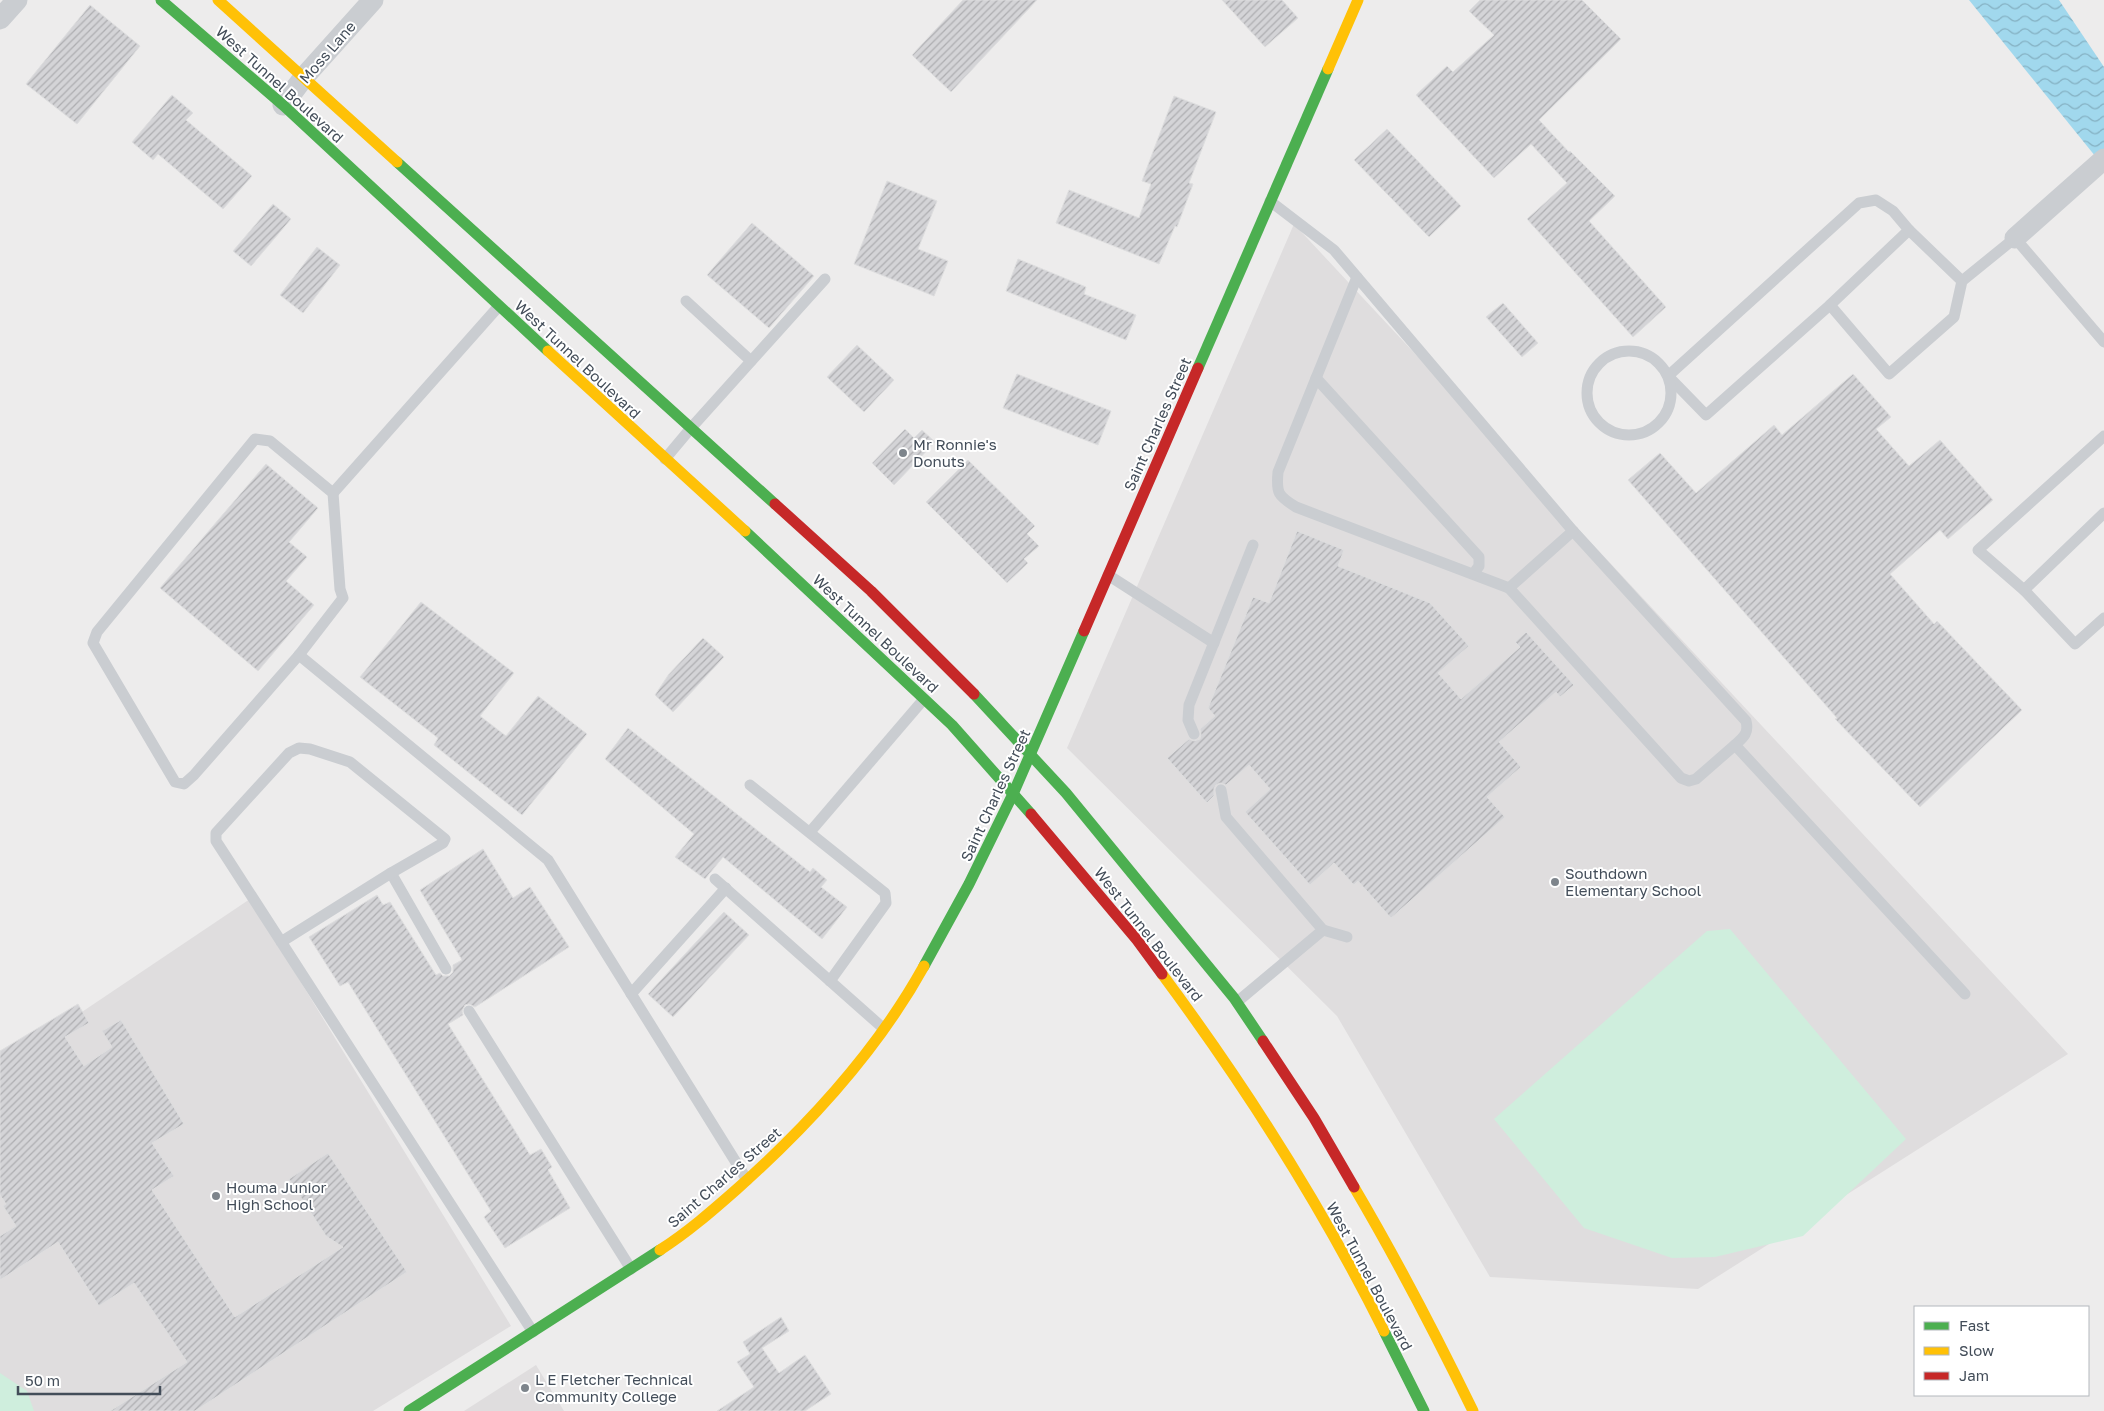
<svg xmlns="http://www.w3.org/2000/svg" width="2104" height="1411" font-family="'Golos Text',sans-serif">
  <style>
    .education { fill: #dfddde }
    .park { fill: #cfeedd }
    .water { fill: url(#water-waves) }
    .building { fill: url(#building-hatch); stroke: #dededf }
    .lines { fill: none; stroke-linecap: round; stroke-linejoin: round }
    .lane { stroke: #cacdd1; stroke-width: 11 }
    .street { stroke: #cacdd1; stroke-width: 21 }
    .fast { stroke: #4caf50; stroke-width: 11 }
    .slow { stroke: #ffc107; stroke-width: 11 }
    .jam { stroke: #c62828; stroke-width: 11 }
    .poi-dot { fill: #7e858c; stroke: #fff; stroke-width: 2 }
    .labels { text-anchor: middle; dominant-baseline: central; stroke-width: 4; stroke-linejoin: round; paint-order: stroke }
    .street-label { font-size: 15px; fill: #434d59; stroke: #fff }
    .poi-label { font-size: 15px; fill: #434d59; stroke: #fff; text-anchor: start }
  </style>
  <defs>
    <pattern id="water-waves" width="16" height="10" patternUnits="userSpaceOnUse" patternTransform="scale(1.25)"><rect width="16" height="10" fill="#a1d8ed"/><path d="M0 5q4-4 8 0t8 0" fill="none" stroke="#85b1c3"/></pattern>
    <pattern id="building-hatch" width="6" height="6" patternUnits="userSpaceOnUse" patternTransform="scale(1.25)"><rect width="6" height="6" fill="#d4d4d7"/><path d="M-1 1l2-2M0 6l6-6M5 7l2-2" fill="none" stroke="#aeaeb1"/></pattern>
  </defs>
  <rect width="100%" height="100%" fill="#edecec"/>
  <g class="education">
    <path d="M1294,224L2068,1054L1698,1289L1490,1277L1337,1016L1067,748Z"/>
    <path d="M250,899L511,1326L373,1411H0V1067Z"/>
    <path d="M536,1365L564,1411H464Z"/>
  </g>
  <g class="park">
    <path d="M1730,929L1906,1139L1803,1236L1715,1257L1672,1258L1584,1228L1494,1119L1707,931Z"/>
    <path d="M0,1373L27,1391L34,1411H0Z"/>
  </g>
  <path class="water" d="M1969,0H2059L2104,67V167Z"/>
  <g class="building">
    <path d="M963,0H1037L951,92L912,55Z"/>
    <path d="M1222,0H1282L1298,18L1265,47Z"/>
    <path d="M1480,0H1582L1621,39L1539,120L1569,152L1570,151L1615,196L1589,221L1666,307L1633,337L1527,219L1567,183L1531,144L1494,178L1416,95L1447,66L1453,72L1494,35L1469,11Z"/>
    <path d="M90,5L140,46L77,124L26,84Z"/>
    <path d="M172,95L193,113L186,120L252,176L223,209L158,154L153,160L132,142Z"/>
    <path d="M1174,96L1216,112L1189,183L1193,184L1177,227L1175,226L1159,264L1056,223L1069,190L1139,218L1151,184L1142,181Z"/>
    <path d="M1387,129L1461,206L1429,237L1354,160Z"/>
    <path d="M887,181L937,201L918,249L948,261L934,296L854,264Z"/>
    <path d="M273,204L291,219L251,266L233,251Z"/>
    <path d="M752,223L814,276L769,328L707,275Z"/>
    <path d="M317,247L340,265L303,313L280,295Z"/>
    <path d="M1018,259L1086,287L1084,294L1136,315L1126,340L1006,291Z"/>
    <path d="M1503,303L1538,343L1522,357L1486,317Z"/>
    <path d="M857,345L894,380L864,412L827,377Z"/>
    <path d="M1017,374L1111,411L1098,445L1003,408Z"/>
    <path d="M1853,374L1891,417L1876,429L1909,466L1940,440L1993,500L1948,539L1940,530L1890,574L1934,624L1937,621L2022,710L1920,807L1835,719L1837,718L1628,480L1660,453L1696,493L1774,425L1782,435Z"/>
    <path d="M905,429L914,438L922,430L935,442L894,485L872,463Z"/>
    <path d="M968,460L1035,526L1027,534L1039,546L1024,559L1028,563L1007,583L926,502Z"/>
    <path d="M266,464L318,508L289,542L307,557L286,581L314,605L258,671L160,588Z"/>
    <path d="M1297,531L1344,550L1338,566L1430,603L1469,646L1438,673L1461,699L1520,647L1515,642L1526,632L1574,685L1560,697L1556,692L1499,742L1521,767L1487,797L1505,817L1391,918L1358,881L1354,885L1334,863L1310,885L1245,812L1270,789L1249,765L1226,785L1220,783L1216,785L1214,788V796L1207,803L1167,758L1189,739L1194,741L1200,739L1201,734L1200,729L1215,716L1208,708L1253,597L1269,603Z"/>
    <path d="M421,602L514,673L480,716L506,736L538,696L587,734L522,815L434,745L438,738L360,677Z"/>
    <path d="M703,638L724,657L673,712L655,695L669,674Z"/>
    <path d="M628,728L810,872L813,868L827,880L821,887L847,907L822,939L723,857L705,879L675,857L694,834L605,759Z"/>
    <path d="M483,849L513,898L530,887L569,947L475,1007L469,1004L465,1005L462,1011L463,1015L448,1024L530,1155L541,1149L552,1167L548,1170L570,1208L505,1248L484,1217L491,1211L348,982L340,986L309,937L377,895L383,905L390,902L436,975L440,973L443,976H449L453,972V965L462,960L420,890Z"/>
    <path d="M724,912L749,935L673,1017L648,994Z"/>
    <path d="M78,1004L89,1023L65,1037L84,1066L112,1047L102,1031L121,1020L184,1124L152,1143L174,1176L152,1190L235,1317L343,1247L326,1236L289,1179L328,1153L407,1272L195,1411H110L187,1362L134,1283L99,1306L58,1242L0,1280V1236L16,1226L3,1206L6,1204L0,1195V1051Z"/>
    <path d="M781,1317L789,1331L762,1348L779,1373L805,1355L831,1394L805,1411H717L754,1387L737,1362L750,1354L743,1342Z"/>
  </g>
  <g class="lines">
    <g class="lane">
      <path d="M1270,201L1334,250L1573,531L1746,721C1749,733 1744,737 1735,745L1965,994"/>
      <path d="M1357,277L1278,472C1276,493 1278,496 1296,507L1509,588L1573,531"/>
      <path d="M1962,281L1909,230L1830,305L1889,374L1954,317L1962,281L2015,238L2104,342"/>
      <path d="M686,301L751,361"/>
      <path d="M1830,305L1706,415L1668,376L1859,203L1876,200L1893,211L1909,230"/>
      <circle cx="1629" cy="393" r="42"/>
      <path d="M1316,378L1479,557V566L1474,573"/>
      <path d="M255,439L270,441L333,493L340,589L343,598L299,655L194,775L184,784L175,782L93,643L97,632Z"/>
      <path d="M665,459L691,428L825,279"/>
      <path d="M333,493L499,306"/>
      <path d="M2104,513L2024,590L2075,644L2104,618"/>
      <path d="M1108,575L1214,643"/>
      <path d="M1509,588L1681,778L1689,781L1696,779L1735,745"/>
      <path d="M2024,590L1978,550L2104,436"/>
      <path d="M299,655L548,860L747,1180"/>
      <path d="M1194,734L1188,720L1189,705L1253,545"/>
      <path d="M750,785L885,893L886,903L830,981"/>
      <path d="M1221,790L1226,817L1323,930L1237,1002"/>
      <path d="M810,832L924,699"/>
      <path d="M391,873L446,969"/>
      <path d="M715,879L883,1028"/>
      <path d="M1323,930L1347,937"/>
      <path d="M281,942L391,873L443,843L445,839L350,762L310,749L299,748L289,753L216,833V841L229,861L533,1332"/>
      <path d="M631,994L726,888"/>
      <path d="M469,1011L631,1269"/>
    </g>
    <g class="street">
      <path d="M0,19L17,0"/>
      <path d="M283,105L304,77L373,0"/>
      <path d="M2015,238L2104,159"/>
    </g>
    <g class="fast">
      <path d="M161,0L283,105L548,351"/>
      <path d="M397,162L775,504"/>
      <path d="M1198,368L1328,69"/>
      <path d="M745,531L952,725L1031,814"/>
      <path d="M974,694L1066,793L1234,998L1263,1041"/>
      <path d="M924,966L969,884L1013,794L1084,631"/>
      <path d="M1384,1331L1424,1411"/>
      <path d="M409,1411L660,1250"/>
    </g>
    <g class="slow">
      <path d="M218,0L397,162"/>
      <path d="M1328,69L1358,0"/>
      <path d="M548,351L745,531"/>
      <path d="M1162,974C1246,1087 1321,1205 1384,1331"/>
      <path d="M1354,1187C1397,1260 1436,1335 1473,1411"/>
      <path d="M660,1250C688,1232 712,1211 737,1189C809,1125 877,1051 924,966"/>
    </g>
    <g class="jam">
      <path d="M775,504L871,591L974,694"/>
      <path d="M1084,631L1198,368"/>
      <path d="M1031,814L1137,940L1162,974"/>
      <path d="M1263,1041L1314,1118L1354,1187"/>
    </g>
  </g>
  <g class="poi-dot">
    <circle cx="903" cy="453" r="5"/>
    <circle cx="1555" cy="882" r="5"/>
    <circle cx="216" cy="1196" r="5"/>
    <circle cx="525" cy="1388" r="5"/>
  </g>
  <g class="labels">
    <g class="street-label">
      <text transform="translate(327 52) rotate(-49)">Moss Lane</text>
      <text transform="translate(280 84) rotate(42)">West Tunnel Boulevard</text>
      <text transform="translate(578 359) rotate(43)">West Tunnel Boulevard</text>
      <text transform="translate(1157 424) rotate(-66)">Saint Charles Street</text>
      <text transform="translate(876 633) rotate(43)">West Tunnel Boulevard</text>
      <text transform="translate(995 795) rotate(-65)">Saint Charles Street</text>
      <text transform="translate(1149 934) rotate(52)">West Tunnel Boulevard</text>
      <text transform="translate(724 1177) rotate(-41)">Saint Charles Street</text>
      <text transform="translate(1370 1276) rotate(62)">West Tunnel Boulevard</text>
    </g>
    <g class="poi-label">
      <text x="913" y="444">Mr Ronnie's<tspan x="913" dy="17">Donuts</tspan></text>
      <text x="1565" y="873">Southdown<tspan x="1565" dy="17">Elementary School</tspan></text>
      <text x="226" y="1187">Houma Junior<tspan x="226" dy="17">High School</tspan></text>
      <text x="535" y="1379">L E Fletcher Technical<tspan x="535" dy="17">Community College</tspan></text>
    </g>
  </g>
  <rect x="1914" y="1306" width="175" height="90" fill="#ffffff" stroke="#b4b8bd"/>
  <rect x="1924" y="1322" width="25" height="8" fill="#4caf50" stroke="#b4b8bd"/>
  <text x="1959" y="1331" font-size="15" fill="#434d59">Fast</text>
  <rect x="1924" y="1347" width="25" height="8" fill="#ffc107" stroke="#b4b8bd"/>
  <text x="1959" y="1356" font-size="15" fill="#434d59">Slow</text>
  <rect x="1924" y="1372" width="25" height="8" fill="#c62828" stroke="#b4b8bd"/>
  <text x="1959" y="1381" font-size="15" fill="#434d59">Jam</text>
  <path d="M18 1386v8h142v-8" fill="none" stroke="#434d59" stroke-width="2.5"/>
  <text x="25" y="1386" font-size="15" fill="#434d59" stroke="#ffffff" stroke-width="4" paint-order="stroke">50 m</text>
</svg>
